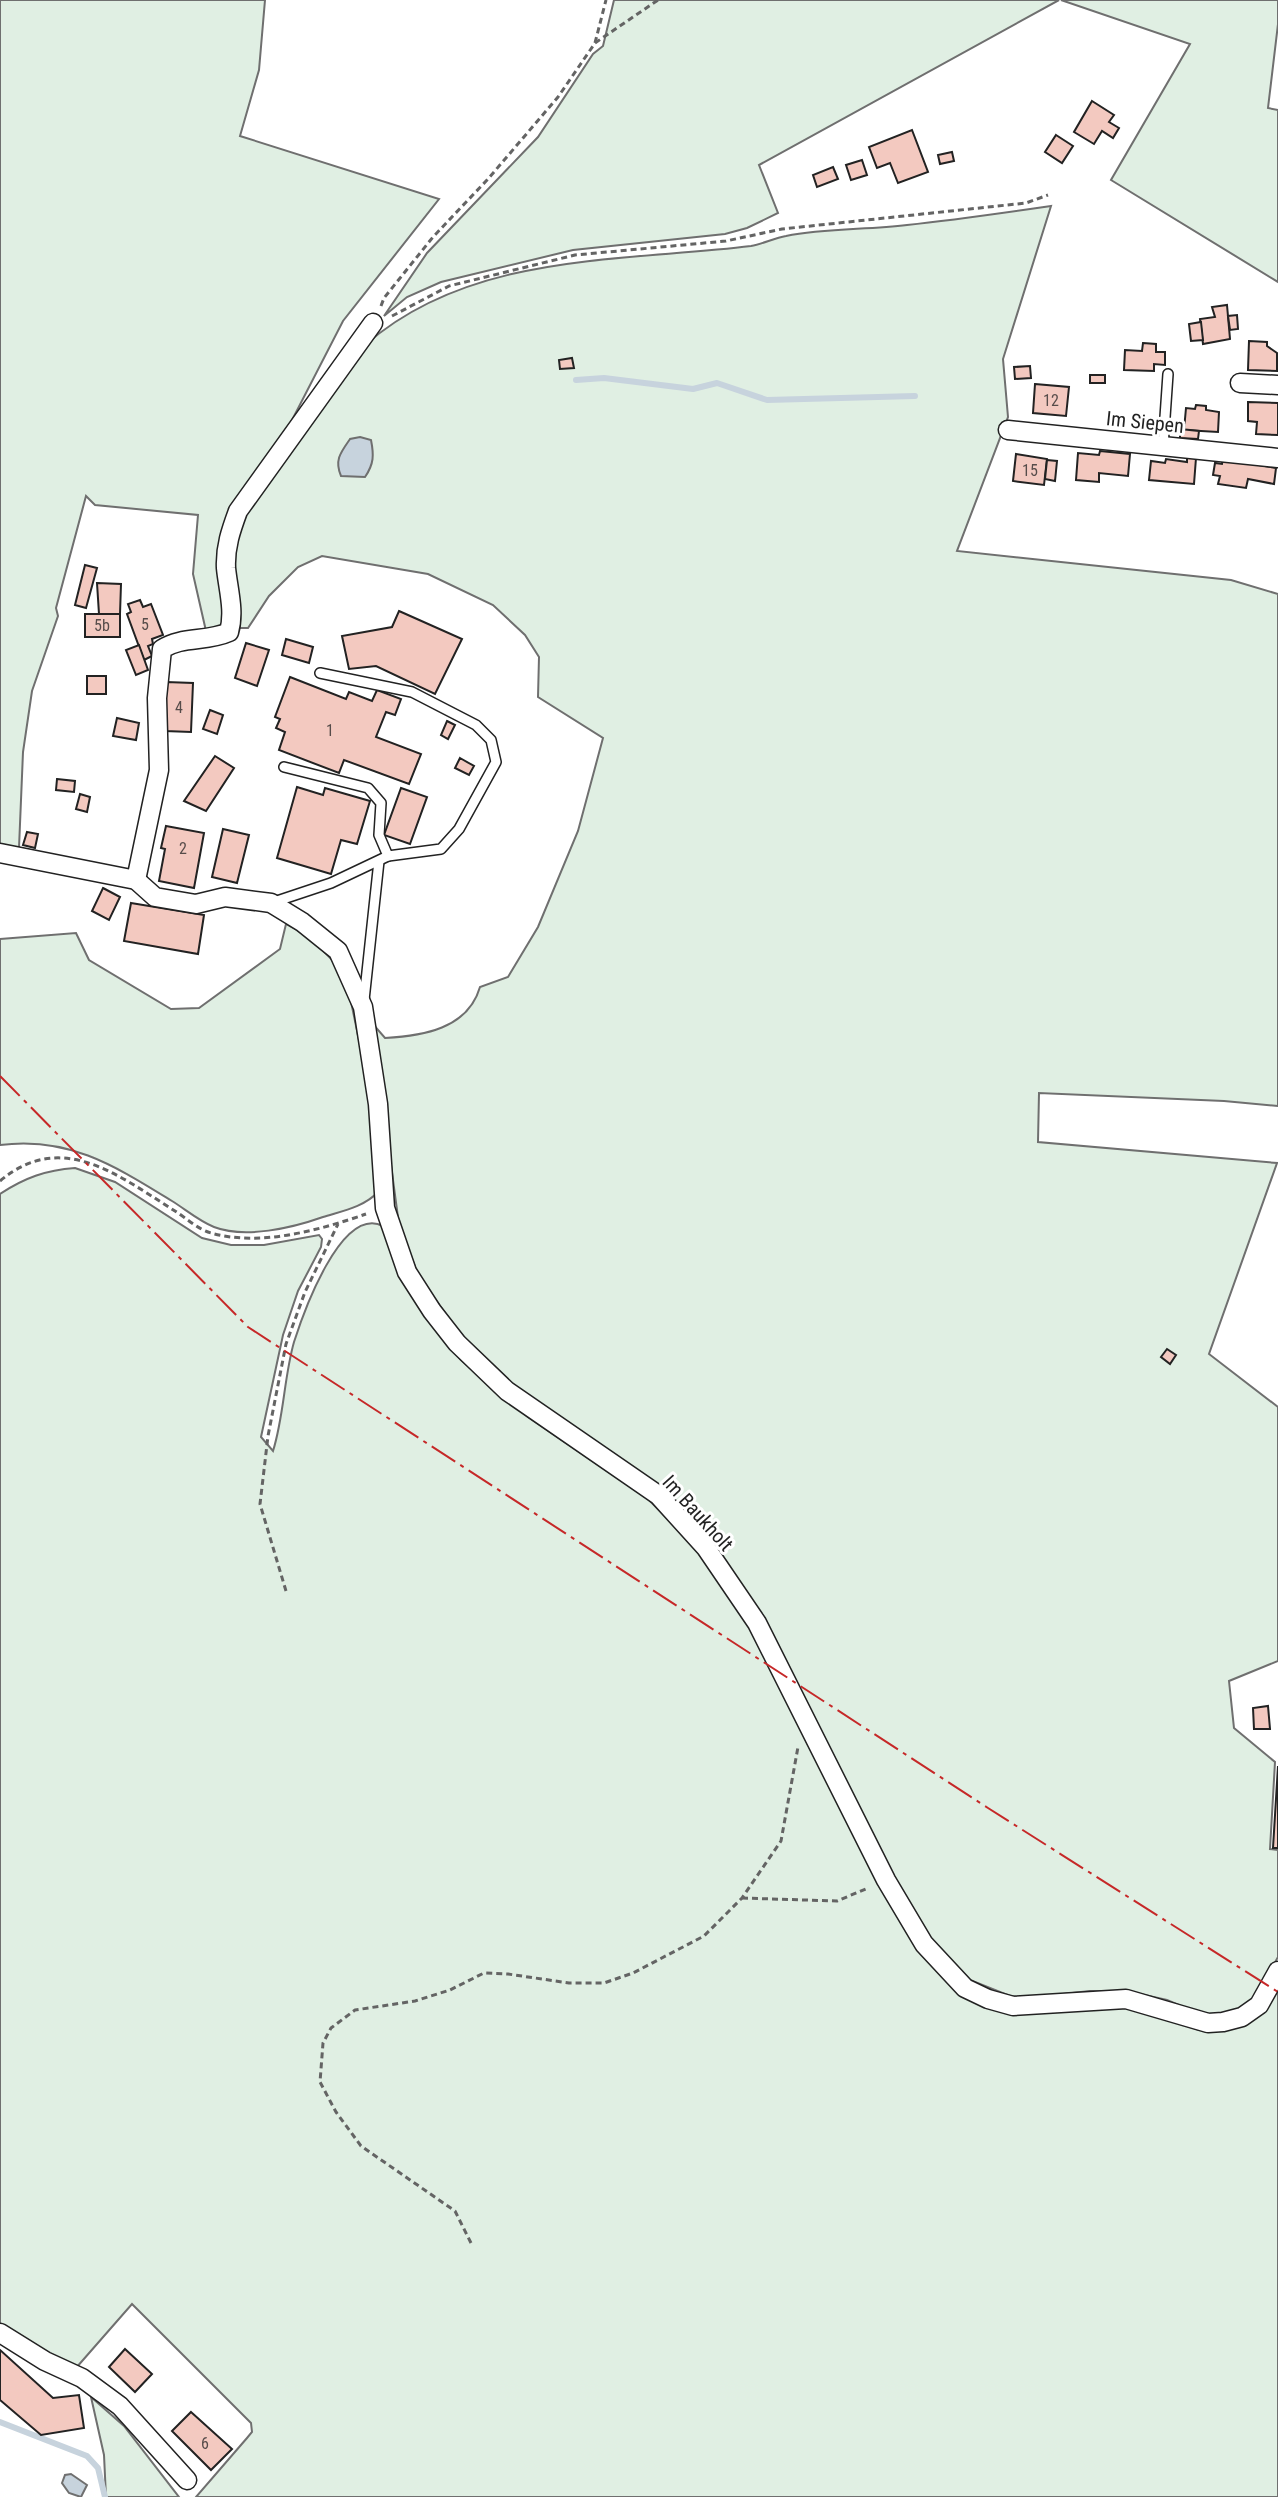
<svg xmlns="http://www.w3.org/2000/svg" width="1278" height="2497" font-family="'Roboto Condensed',sans-serif">
  <style>
    .green { fill: #e0efe3; stroke: #6f6f6f; stroke-width: 2 }
    .water { fill: #c7d3dd; stroke: #6f6f6f; stroke-width: 2 }
    .lines { fill: none; stroke-linecap: round; stroke-linejoin: round }
    .stream { stroke: #c7d3dd; stroke-width: 6 }
    .building { fill: #f3c9c0; stroke: #222; stroke-width: 2 }
    .lane-casing { stroke: #222; stroke-width: 12 }
    .street-casing { stroke: #222; stroke-width: 21 }
    .path { stroke: #646464; stroke-width: 3; stroke-dasharray: 6 4; stroke-linecap: butt }
    .lane { stroke: #fff; stroke-width: 9 }
    .street { stroke: #fff; stroke-width: 18 }
    .power { stroke: #c62828; stroke-width: 2; stroke-dasharray: 28 6 4 6; stroke-linecap: butt }
    .labels { text-anchor: middle; dominant-baseline: central; stroke-width: 6; stroke-linejoin: round; paint-order: stroke }
    .number-label { font-size: 16px; fill: #564c4a }
    .street-label { font-size: 20px; fill: #222; stroke: #fff }
  </style>
  <rect width="100%" height="100%" fill="#fff"/>
  <g class="green">
    <path d="M0,0H265L259,70L240,136L439,199L343,321L290,424L231,516L224,623L217,629L206,631L193,574L198,515L95,505L86,496L56,608L58,616L32,691L23,752L19,848L0,844Z"/>
    <path d="M614,0H1059L759,165L778,213L747,228L725,234L573,250L441,282L407,297L384,316L427,253L538,137L593,54L603,46Z"/>
    <path d="M1061,0H1278V24L1268,108L1278,110V282L1111,180L1190,44Z"/>
    <path d="M1051,206L1003,359L1008,417L957,551L1231,580L1278,594V1106L1224,1101L1039,1093L1038,1142L1277,1163L1209,1354L1278,1407V1661L1229,1681L1234,1728L1275,1762L1270,1849L1278,1850V1957L1255,1998L1243,2007L1225,2014H1200L1167,2000L1131,1992L1090,1991L1027,1998L1010,1996L970,1980L930,1940L893,1879L763,1616L701,1531L527,1397L473,1351L419,1277L399,1225L372,1023L385,1038C422,1036 468,1029 480,987L508,977L538,927L578,831L603,738L538,697L539,657L525,635L493,605L428,574L322,556L298,567L269,596L248,628H240L232,561L235,536L252,504L365,345C471,252 621,262 751,246C763,244 774,238 786,236C825,228 867,230 907,225C955,220 1003,213 1051,206Z"/>
    <path d="M286,924L311,938L336,964L349,992L372,1103L378,1192C364,1207 342,1211 323,1217C292,1228 245,1239 214,1227C199,1221 185,1209 172,1201C115,1166 69,1136 0,1145V939L76,933L89,960L171,1009L199,1008L280,949Z"/>
    <path d="M75,1168L115,1182L202,1238L231,1245H264L319,1235L322,1239L321,1247L298,1291L283,1335L261,1437L273,1451C284,1416 284,1377 294,1342C303,1314 341,1205 383,1226L428,1320L461,1360L528,1417L648,1499L705,1557L748,1623L883,1891L921,1954L962,1995L1114,2005L1138,2009L1199,2030L1227,2029L1278,1986V2497H196L247,2438L252,2432L251,2423L132,2304L76,2368L44,2355L0,2323V1194C24,1178 46,1170 75,1168Z"/>
    <path d="M91,2397L124,2426L179,2497H106L104,2455Z"/>
  </g>
  <g class="water">
    <path d="M360,437L371,440C374,455 374,464 365,477L341,476C334,460 341,452 350,439Z"/>
    <path d="M71,2474L87,2485L81,2497L69,2493L62,2483L65,2475Z"/>
  </g>
  <g class="lines">
    <g class="stream">
      <path d="M576,380L604,378L693,389L717,383L767,400L915,396"/>
      <path d="M0,2422L87,2456L98,2468L105,2497"/>
    </g>
  </g>
  <g class="building">
    <path d="M1092,101L1114,115L1109,122L1119,128L1113,138L1102,131L1094,144L1074,132Z"/>
    <path d="M912,130L928,172L898,183L890,163L877,168L869,147Z"/>
    <path d="M1056,135L1073,146L1062,163L1045,152Z"/>
    <path d="M952,152L954,161L940,164L938,155Z"/>
    <path d="M862,160L867,175L851,180L846,165Z"/>
    <path d="M833,167L838,179L817,187L813,175Z"/>
    <path d="M1227,305L1230,339L1203,344L1200,319L1215,317L1212,307Z"/>
    <path d="M1237,315L1238,329L1230,330L1228,316Z"/>
    <path d="M1201,322L1203,340L1191,341L1189,324Z"/>
    <path d="M1249,341L1267,342V346L1277,353V371L1248,370Z"/>
    <path d="M1143,343L1156,344V352H1165V365L1154,364V371L1124,370L1125,350L1142,351Z"/>
    <path d="M572,358L574,368L560,369L559,360Z"/>
    <path d="M1030,366L1031,378L1015,379L1014,367Z"/>
    <rect x="1090" y="375" width="15" height="8"/>
    <path d="M1035,384L1069,387L1066,416L1033,413Z"/>
    <path d="M1248,402L1278,403V435L1256,434L1257,422L1248,421Z"/>
    <path d="M1196,405L1206,406V410L1219,412L1218,432L1184,430L1186,408L1195,409Z"/>
    <path d="M1180,429L1199,431L1198,439L1180,438Z"/>
    <path d="M1100,451L1130,454L1128,476L1099,473V482L1076,480L1078,453L1099,455Z"/>
    <path d="M1016,454L1047,459L1044,485L1013,481Z"/>
    <path d="M1187,457L1196,458L1194,484L1149,480L1151,461L1165,463L1166,459L1187,462Z"/>
    <path d="M1223,459L1276,468L1274,484L1248,479L1246,488L1218,484L1220,476L1213,475L1215,463L1222,464Z"/>
    <path d="M1047,460L1057,461L1055,481L1045,479Z"/>
    <path d="M85,565L97,568L86,608L75,605Z"/>
    <path d="M97,583L121,584L120,614H99Z"/>
    <path d="M140,600L143,607L151,604L163,635L152,639L153,644L148,646L152,656L144,660L127,614L131,612L128,604Z"/>
    <path d="M399,611L462,639L435,694L376,666L349,669L342,636L392,627Z"/>
    <rect x="85" y="614" width="35" height="23"/>
    <path d="M286,639L313,647L309,663L282,655Z"/>
    <path d="M246,643L269,650L257,686L235,678Z"/>
    <path d="M139,645L148,670L136,675L126,650Z"/>
    <rect x="87" y="676" width="19" height="18"/>
    <path d="M290,677L346,699L349,692L372,701L377,690L401,699L395,715L386,712L376,737L421,754L409,784L344,760L339,773L279,750L285,732L276,728L280,719L275,717Z"/>
    <path d="M166,682L193,683L191,732L165,731Z"/>
    <path d="M210,710L223,715L217,734L203,729Z"/>
    <path d="M117,718L139,723L136,740L113,736Z"/>
    <path d="M447,721L455,725L448,739L441,735Z"/>
    <path d="M215,756L234,768L206,811L184,801Z"/>
    <path d="M460,758L474,766L469,775L455,768Z"/>
    <path d="M57,779L75,781L74,792L56,790Z"/>
    <path d="M297,787L323,795L325,788L370,801L357,844L341,840L331,874L277,858Z"/>
    <path d="M401,788L427,797L410,844L384,835Z"/>
    <path d="M80,794L90,797L87,812L76,809Z"/>
    <path d="M166,826L204,833L194,888L159,881L165,849L161,848Z"/>
    <path d="M223,829L249,835L237,883L212,877Z"/>
    <path d="M27,832L38,834L35,848L23,845Z"/>
    <path d="M103,888L120,897L109,920L92,911Z"/>
    <path d="M131,903L204,915L198,954L124,941Z"/>
    <path d="M1167,1349L1176,1355L1170,1364L1161,1357Z"/>
    <path d="M1268,1706L1270,1729H1254L1253,1708Z"/>
    <path d="M1278,1766V1848H1273Z"/>
    <path d="M125,2349L152,2374L135,2392L109,2367Z"/>
    <path d="M0,2350L53,2398L79,2395L84,2428L41,2435L0,2400Z"/>
    <path d="M191,2412L232,2449L211,2470L172,2431Z"/>
  </g>
  <g class="lines">
    <defs>
      <g id="lane">
        <path d="M1163,446L1168,374"/>
        <path d="M320,673L412,692L476,725L491,740L496,762L459,829L441,849L388,856"/>
        <path d="M271,903L331,883L388,856L379,835L381,803L368,788L284,767"/>
        <path d="M364,1000L379,861"/>
      </g>
      <g id="street">
        <path d="M1240,383L1278,385"/>
        <path d="M1008,430L1278,458"/>
        <path d="M0,853L136,880L155,897L196,904L225,897L271,903L302,922L338,951L363,1007L378,1104L385,1208L407,1272L432,1311L457,1343L507,1391L658,1495L706,1548L757,1623L886,1880L924,1944L965,1988L988,1999L1013,2006L1126,1999L1208,2023L1223,2022L1242,2017L1259,2005L1278,1971"/>
        <path d="M136,880L159,770L157,698L162,649C182,636 207,642 229,632C235,611 228,589 226,568C225,547 231,530 238,511L373,323"/>
        <path d="M0,2333L45,2361L82,2378L120,2406L187,2480"/>
      </g>
    </defs>
    <use href="#lane" class="lane-casing"/>
    <use href="#street" class="street-casing"/>
    <g class="path">
      <path d="M595,43L658,0"/>
      <path d="M381,306L384,298L433,237L488,179L558,97L595,43L606,0"/>
      <path d="M392,316L449,286L575,255L726,241L782,229L1026,203L1048,195"/>
      <path d="M0,1181C62,1129 119,1176 175,1211C186,1218 199,1230 211,1233C260,1247 320,1230 366,1214"/>
      <path d="M286,1591L260,1504L268,1436L286,1344L305,1292L338,1224"/>
      <path d="M742,1898L837,1901L868,1888"/>
      <path d="M471,2243L455,2211L361,2146L336,2112L320,2082L323,2043L331,2028L355,2010L415,2001L450,1990L484,1973L508,1974L569,1983H604L633,1973L704,1936L742,1898L781,1841L798,1747"/>
    </g>
    <use href="#lane" class="lane"/>
    <use href="#street" class="street"/>
    <path class="power" d="M0,1076L248,1327L988,1808L1278,1992"/>
  </g>
  <g class="labels">
    <g class="number-label">
      <text x="1051" y="400">12</text>
      <text x="1030" y="470">15</text>
      <text x="145" y="624">5</text>
      <text x="102" y="625">5b</text>
      <text x="179" y="707">4</text>
      <text x="330" y="730">1</text>
      <text x="183" y="848">2</text>
      <text x="205" y="2443">6</text>
    </g>
    <g class="street-label">
      <text transform="translate(1145 422) rotate(6)">Im Siepen</text>
      <text transform="translate(698 1513) rotate(48)">Im Baukholt</text>
    </g>
  </g>
</svg>
